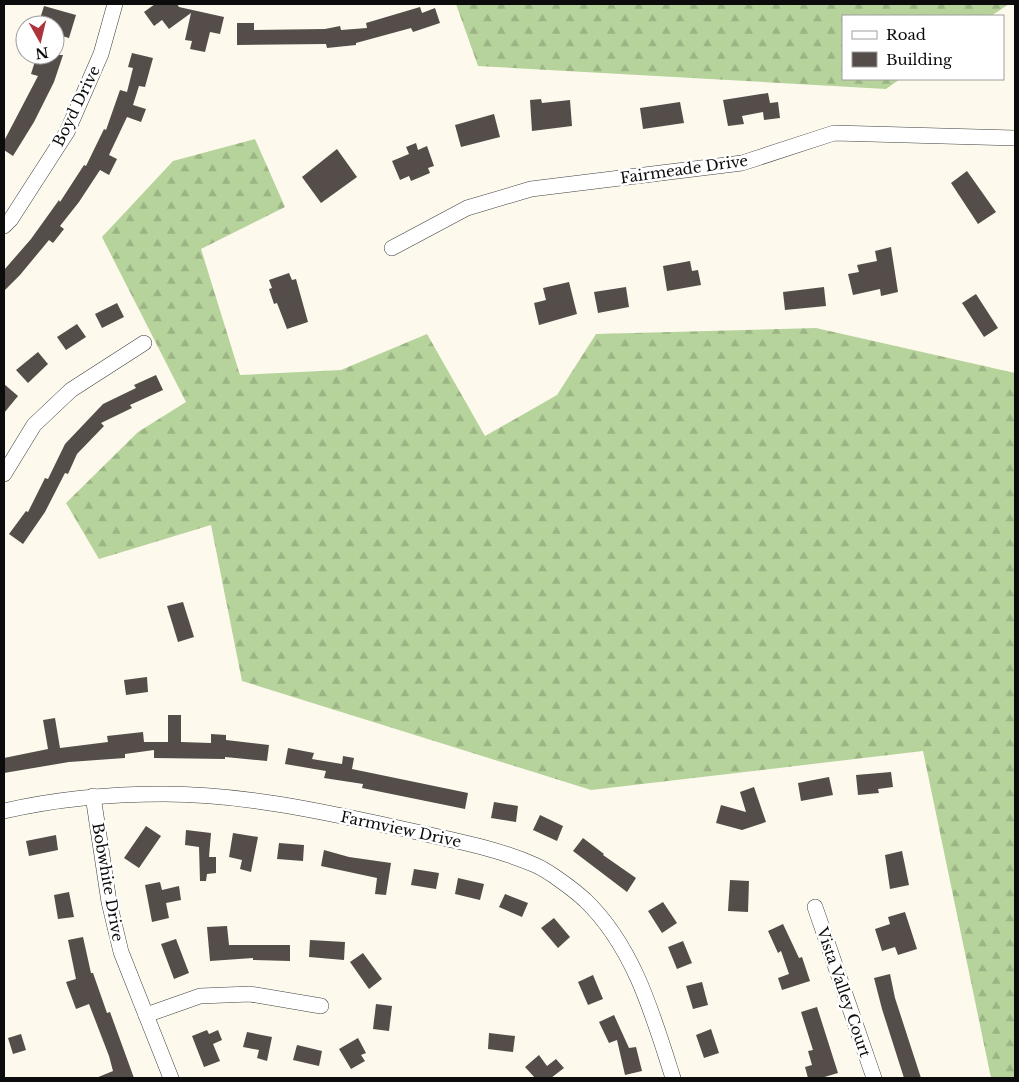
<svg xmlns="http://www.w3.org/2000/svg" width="1019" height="1082" font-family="'Libre Baskerville',serif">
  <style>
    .forest { fill: url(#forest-firs) }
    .building { fill: #544d4a }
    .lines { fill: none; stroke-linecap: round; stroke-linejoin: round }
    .minor-casing { stroke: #3f3f3f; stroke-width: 16 }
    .minor { stroke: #fff; stroke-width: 15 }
    .labels { text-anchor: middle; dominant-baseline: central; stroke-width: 5; stroke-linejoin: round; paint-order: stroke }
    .street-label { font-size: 15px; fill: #0c0c0c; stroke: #fff }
  </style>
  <defs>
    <pattern id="forest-firs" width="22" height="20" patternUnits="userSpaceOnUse" patternTransform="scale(1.25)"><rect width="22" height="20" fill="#b6d39b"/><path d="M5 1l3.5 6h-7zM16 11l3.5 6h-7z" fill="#9bb484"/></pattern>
  </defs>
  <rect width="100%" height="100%" fill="#fdfaed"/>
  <g class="forest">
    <path d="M456,4H1009L991,16H843V79H900L886,89L478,66Z"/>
    <path d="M255,139L285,207L201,249L240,375L341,370L427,334L485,436L557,395L596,334L816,328L1015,373V1078H991L923,751L591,790L242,681L211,525L99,559L66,503L138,432L186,402L102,237L173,161Z"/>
  </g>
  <g class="building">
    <path d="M155,4H177L179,7L224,17L220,34L210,32L205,52L190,49L192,41L185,40L191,13L169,29L162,20L154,26L144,12Z"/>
    <path d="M44,6L76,15L69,38L55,34V25H38Z"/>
    <path d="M420,7L422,13L435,8L440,23L413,32L411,28L356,43V45L327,48L326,44L237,45V23H254V30L325,29L340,26L341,30L367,28L366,23Z"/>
    <path d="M132,53L153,58L145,87L139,86L133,105L146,109L141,122L127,117L109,155L117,159L109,175L100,170L79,202L60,226L64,229L53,243L49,240L20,275L4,291V270L31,239L59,200L60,202L84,165L86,166L104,129L106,130L120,90L127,92L133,68L128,67Z"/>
    <path d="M47,55H63L54,82L34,122L13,156L4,150V141L38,76L31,74L36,58L45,61Z"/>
    <path d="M768,93L770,103L778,102L780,118L764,120L763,112L742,116L744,124L728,126L723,100Z"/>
    <path d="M541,99L542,103L570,100L572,126L532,131L530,100Z"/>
    <path d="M680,102L684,123L643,129L640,108Z"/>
    <path d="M494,114L500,137L461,147L455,125Z"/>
    <path d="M416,143L418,150L427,146L434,166L428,168L430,173L411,181L409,176L400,180L392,161L409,154L406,147Z"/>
    <path d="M337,149L357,177L321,203L302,177Z"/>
    <path d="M967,171L996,212L978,224L951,183Z"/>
    <path d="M891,247L898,292L881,296L880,289L853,295L848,274L859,272L857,265L877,261L875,251Z"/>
    <path d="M690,261L692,271L698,270L701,285L667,291L663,266Z"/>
    <path d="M289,273L292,280L296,279L308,322L287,329L277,303L274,304L269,289L272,288L269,280Z"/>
    <path d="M569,282L577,314L539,325L534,303L546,300L543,288Z"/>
    <path d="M626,287L629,307L598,313L594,292Z"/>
    <path d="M824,287L826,306L785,310L783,292Z"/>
    <path d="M976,294L998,328L984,337L962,303Z"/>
    <path d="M117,303L124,317L102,328L95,314Z"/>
    <path d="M77,324L86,337L66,350L57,337Z"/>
    <path d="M38,352L48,364L28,383L16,370Z"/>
    <path d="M156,375L163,390L130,405L132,408L101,423L104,426L77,454L68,474L65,473L45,512L23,544L9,534L26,511L28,512L45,478L48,479L65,444L103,404L136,388L134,385Z"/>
    <path d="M4,384L18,396L4,413Z"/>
    <path d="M183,602L194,637L178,642L167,606Z"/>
    <path d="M147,677L148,692L126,695L124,680Z"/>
    <path d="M168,715H181V742L211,743V734L226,735V740L269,745L267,761L225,757V759L154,758V750L125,754V758L69,762L4,773V758L48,749L43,720L55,718L60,748L108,742L107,736L143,732L144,742H168Z"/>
    <path d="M288,748L314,753L312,759L342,764L343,756L354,758L352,769L468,793L465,809L362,788L363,784L324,778L326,771L285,764Z"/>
    <path d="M891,772L893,787L878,789L879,793L858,795L856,775Z"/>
    <path d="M829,777L833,795L801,801L798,783Z"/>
    <path d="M754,787L766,822L742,830L716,823L721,805L746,812L740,792Z"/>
    <path d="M494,802L518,806L516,822L491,818Z"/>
    <path d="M540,815L563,826L557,841L533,830Z"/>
    <path d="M146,826L161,836L139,868L124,858Z"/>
    <path d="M186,830L211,833L209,857H216V873L207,874L206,881H200L199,847L185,845Z"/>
    <path d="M233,833L258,837L251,872L240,869L242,860L229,857Z"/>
    <path d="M56,835L58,850L29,856L26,841Z"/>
    <path d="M583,838L604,854L603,855L636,878L627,892L573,851Z"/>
    <path d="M279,843L304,845L303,861L277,859Z"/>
    <path d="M324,850L349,857L391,863L386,895L375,894L377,878L321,866Z"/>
    <path d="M902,851L909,885L890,889L885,855Z"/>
    <path d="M414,869L439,873L436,889L411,885Z"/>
    <path d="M458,878L484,884L480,900L455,894Z"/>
    <path d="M730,880L749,881L748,912L728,911Z"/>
    <path d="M160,882L162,890L179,886L181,900L166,903L169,918L152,922L145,885Z"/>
    <path d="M69,892L74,917L58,919L54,895Z"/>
    <path d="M505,894L528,903L522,917L499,907Z"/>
    <path d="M663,902L677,923L662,933L648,911Z"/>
    <path d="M905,912L917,949L898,955L895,947L882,951L875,929L890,924L888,917Z"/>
    <path d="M554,918L570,937L558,948L541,928Z"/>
    <path d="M783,924L799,958L802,957L810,981L782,990L778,978L789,974L781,951L778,953L768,931Z"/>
    <path d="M227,926L229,945H290V961L253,960V958L210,961L207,927Z"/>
    <path d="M83,937L91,973H93L107,1013L110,1012L134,1078H96L113,1071L109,1056L89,1004L76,1009L66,982L76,979L68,940Z"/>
    <path d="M176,939L189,973L174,979L161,944Z"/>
    <path d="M310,940L345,942L344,960L309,957Z"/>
    <path d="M683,941L692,963L677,969L668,947Z"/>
    <path d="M363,953L382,979L369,989L350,962Z"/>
    <path d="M890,974L895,998L921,1078H904L882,1009L874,978Z"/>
    <path d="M593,975L603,999L588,1005L578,982Z"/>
    <path d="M702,982L708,1005L693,1009L686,986Z"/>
    <path d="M376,1004L392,1006L389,1031L373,1029Z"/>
    <path d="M817,1007L838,1073L821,1078H808L805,1067L812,1065L808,1051L813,1050L801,1012Z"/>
    <path d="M614,1015L629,1048L636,1047L642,1071L625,1075L617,1040L609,1043L599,1022Z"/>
    <path d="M711,1029L719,1053L704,1058L696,1035Z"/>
    <path d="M207,1030L209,1034L218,1030L222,1040L213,1044L220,1061L204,1067L192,1036Z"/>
    <path d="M247,1032L272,1037L267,1061L257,1058L259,1050L243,1047Z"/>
    <path d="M489,1033L515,1036L513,1052L488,1049Z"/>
    <path d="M21,1034L26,1050L13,1054L8,1038Z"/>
    <path d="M358,1038L366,1053L361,1055L365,1061L351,1069L339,1049Z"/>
    <path d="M297,1045L322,1051L319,1066L293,1060Z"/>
    <path d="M539,1055L547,1066L556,1059L564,1068L551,1078H535L525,1067Z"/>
  </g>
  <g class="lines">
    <defs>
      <g id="minor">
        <path d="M4,226L11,219L67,132L101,54L115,4"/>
        <path d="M392,248L467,208L531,189L742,163L834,133L1015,138"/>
        <path d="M4,474L34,425L71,390L144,343"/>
        <path d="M93,796L109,902L121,952L171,1078"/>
        <path d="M4,811C56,799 110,794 164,794C244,794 325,812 403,829C447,839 494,847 535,865C549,871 574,890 585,900C634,947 653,1015 673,1078"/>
        <path d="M815,907L874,1078"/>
        <path d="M146,1015L200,996L250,994L321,1006"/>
      </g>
    </defs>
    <use href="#minor" class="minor-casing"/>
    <use href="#minor" class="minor"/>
  </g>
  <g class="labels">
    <g class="street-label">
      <text transform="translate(76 106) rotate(-64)">Boyd Drive</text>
      <text transform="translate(684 169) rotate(-8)">Fairmeade Drive</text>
      <text transform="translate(401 829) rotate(12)">Farmview Drive</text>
      <text transform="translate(108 882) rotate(80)">Bobwhite Drive</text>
      <text transform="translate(844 992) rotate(71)">Vista Valley Court</text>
    </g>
  </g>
  <rect width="1019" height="1082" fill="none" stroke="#0c0c0c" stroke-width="10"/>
  <rect x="842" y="15" width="162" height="65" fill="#ffffff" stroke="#9e9e9e"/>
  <rect x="852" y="31" width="25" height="8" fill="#ffffff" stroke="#9e9e9e"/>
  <text x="886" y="40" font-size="15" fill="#0c0c0c">Road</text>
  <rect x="852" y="52" width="25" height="15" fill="#544d4a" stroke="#9e9e9e"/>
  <text x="886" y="65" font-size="15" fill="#0c0c0c">Building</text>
  <g transform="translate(40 40) rotate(172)"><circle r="24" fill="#ffffff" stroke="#9e9e9e"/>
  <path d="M0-4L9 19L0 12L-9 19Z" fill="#ad333c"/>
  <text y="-8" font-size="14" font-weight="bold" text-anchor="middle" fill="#0c0c0c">N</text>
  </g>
</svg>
